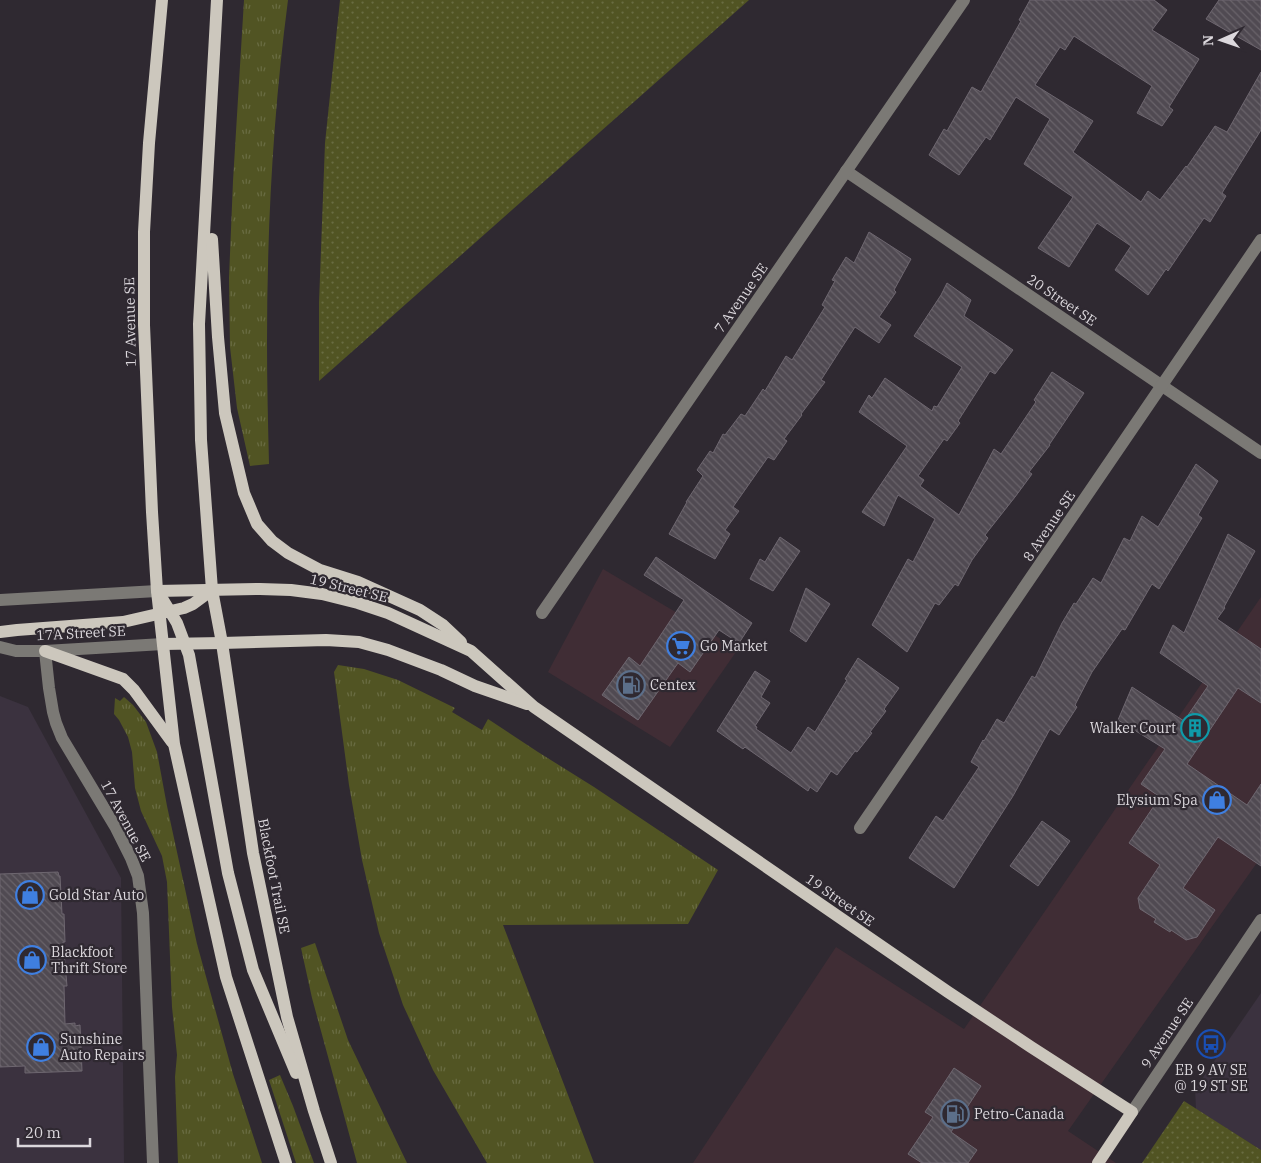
<svg xmlns="http://www.w3.org/2000/svg" width="1261" height="1163" font-family="'IBM Plex Serif',serif">
  <style>
    .commercial { fill: #402d35 }
    .built { fill: #3b323f }
    .grass { fill: url(#grass-tufts) }
    .park { fill: url(#park-dots) }
    .building { fill: url(#building-back-hatch); stroke: #6e6770 }
    .lines { fill: none; stroke-linecap: round; stroke-linejoin: round }
    .minor { stroke: #7b7975; stroke-width: 12 }
    .major { stroke: #ccc7bd; stroke-width: 12 }
    .labels { text-anchor: middle; dominant-baseline: central; stroke-width: 4.5; stroke-linejoin: round; paint-order: stroke }
    .street-label { font-size: 14px; fill: #dcd8dd; stroke: #2f2931 }
    .poi-label { font-size: 14px; fill: #dcd8dd; stroke: #2f2931; text-anchor: start }
  </style>
  <defs>
    <pattern id="grass-tufts" width="24" height="20" patternUnits="userSpaceOnUse" patternTransform="scale(1.25)"><rect width="24" height="20" fill="#515423"/><path d="M3 7l-1-3M5 7V3M7 7l1-3M15 17l-1-3M17 17v-4M19 17l1-3" fill="none" stroke="#696c42"/></pattern>
    <pattern id="park-dots" width="8" height="8" patternUnits="userSpaceOnUse" patternTransform="scale(1.25)"><rect width="8" height="8" fill="#515423"/><path d="M2 2h.1M6 6h.1" fill="none" stroke="#696c42" stroke-width="1.8" stroke-linecap="round"/></pattern>
    <pattern id="building-back-hatch" width="6" height="6" patternUnits="userSpaceOnUse" patternTransform="scale(1.25)"><rect width="6" height="6" fill="#504a52"/><path d="M-1 5l2 2M0 0l6 6M5-1l2 2" fill="none" stroke="#69636a"/></pattern>
  </defs>
  <rect width="100%" height="100%" fill="#2f2931"/>
  <g class="commercial">
    <path d="M603,569L738,649L670,747L548,672Z"/>
    <path d="M1261,597V857L1068,1131L1116,1163H693L836,947L964,1029Z"/>
  </g>
  <g class="built">
    <path d="M0,696L28,707L121,878L124,1163H0Z"/>
    <path d="M1261,993V1150L1196,1109L1195,1089Z"/>
  </g>
  <g class="grass">
    <path d="M244,0H288C273,114 267,229 267,343C267,384 268,424 269,464L250,466L237,408L230,347L229,278L233,181Z"/>
    <path d="M338,665L364,669L398,680L455,708L452,712L482,730L488,719L538,752L594,787L718,870L688,924L503,925L594,1163H487L433,1070L403,1005L379,933L362,860L349,785L334,672Z"/>
    <path d="M124,697L133,705L146,722L157,752L167,806L197,944L233,1074L262,1163H178L175,1077L177,1055L172,1007L167,882L162,856L141,811L135,788L132,752L128,737L119,720L114,714L115,698L120,701Z"/>
    <path d="M315,943L348,1040L407,1163H357L312,998L301,948Z"/>
    <path d="M280,1075L293,1106L314,1163H296L269,1080Z"/>
  </g>
  <g class="park">
    <path d="M340,0H749L319,381V303L325,143Z"/>
    <path d="M1184,1101L1261,1150V1163H1142Z"/>
  </g>
  <g class="building">
    <path d="M1030,0H1154L1167,10L1152,30L1199,59L1169,107L1173,110L1162,126L1137,113L1152,86L1074,36L1065,50L1060,47L1035,85L1093,121L1073,152L1141,202L1148,191L1160,200L1186,166L1187,167L1215,126L1227,132L1261,72V130L1222,193L1226,196L1210,222L1204,218L1168,271L1166,269L1148,295L1115,270L1131,246L1097,223L1069,267L1038,248L1073,197L1024,164L1050,119L1016,97L990,140L986,137L959,175L929,155L944,129L947,131L972,87L981,92L1021,21L1019,20Z"/>
    <path d="M1219,0H1261V50L1206,19Z"/>
    <path d="M869,232L911,259L894,290L896,292L879,317L891,325L879,343L855,327L821,380L825,382L801,414L802,415L784,439L787,441L774,460L768,457L733,507L739,511L725,530L730,534L715,559L669,534L687,502H686L703,476L697,470L710,451L713,453L723,434L725,435L741,414L745,416L763,389L765,391L786,356L792,360L825,307L822,305L835,281L832,280L846,257L854,263Z"/>
    <path d="M947,283L971,300L964,316L1013,350L995,374L990,371L958,421L960,423L947,441L944,439L918,476L924,480L920,486L959,515L994,449L1001,454L1036,402L1034,400L1052,372L1084,393L1049,445H1050L1029,472L1032,474L1015,497L985,535L988,538L972,560L958,586L955,584L939,605L935,603L907,652L872,625L908,559L913,562L935,519L898,495L884,526L862,512L907,446L859,412L869,395L872,398L885,378L932,411L934,406L937,407L962,367L914,336L941,295Z"/>
    <path d="M1196,464L1218,481L1198,515L1202,518L1159,589L1152,584L1125,630L1122,629L1092,672L1075,705L1077,707L1059,735L1050,729L1013,796L954,888L909,858L936,816L943,821L979,767L971,762L983,740L984,741L997,719L1004,723L1032,676L1035,678L1062,623L1074,603L1076,604L1093,578L1101,583L1124,538L1130,541L1142,516L1158,527Z"/>
    <path d="M1228,534L1255,551L1224,607L1225,608L1217,619L1261,649V703L1238,688L1187,764L1247,805L1261,784V866L1218,837L1183,888L1215,910L1197,937L1186,940L1171,930L1170,932L1154,922L1156,919L1140,909L1138,898L1160,865L1129,843L1160,797L1141,784L1165,749L1118,720L1132,687L1184,721L1208,686L1160,653L1173,625L1184,633Z"/>
    <path d="M780,537L800,551L773,591L750,579L760,559L765,562Z"/>
    <path d="M656,557L752,623L739,643L719,630L690,672L678,663L638,720L602,695L629,657L640,666L684,600L644,575Z"/>
    <path d="M806,588L830,604L806,642L790,631Z"/>
    <path d="M858,658L899,688L884,709L886,711L870,732L872,733L857,752L855,751L837,775L831,771L817,792L810,787L808,791L745,747L743,749L717,731L755,671L770,681L761,697L770,703L755,726L757,727L756,729L791,753L808,727L815,732L847,680L845,679Z"/>
    <path d="M1042,821L1070,841L1038,886L1010,866Z"/>
    <path d="M58,872L59,876H60L62,914H64L65,942H63L67,986H64L65,1024L75,1023V1026L80,1025L82,1071L25,1073V1066L0,1067V874Z"/>
    <path d="M954,1068L981,1086L951,1132L977,1150L968,1163H922L908,1154L933,1117L925,1112Z"/>
  </g>
  <g class="lines">
    <g class="minor">
      <path d="M846,171L1261,453"/>
      <path d="M0,600L157,591"/>
      <path d="M542,613L964,0"/>
      <path d="M0,647L16,651H45L163,644"/>
      <path d="M45,651L49,688L53,712L56,723L62,738L116,828L131,858L138,876L143,913L153,1163"/>
      <path d="M860,828L1261,240"/>
      <path d="M1132,1112L1261,920"/>
    </g>
    <g class="major">
      <path d="M162,0L149,143L144,232V325L152,512L157,591L174,744L226,977L286,1163"/>
      <path d="M217,0L199,324L201,440L212,590L222,643L253,853L287,1017L314,1111L331,1163"/>
      <path d="M212,239L218,337L225,413L244,493L257,524L272,541L288,553L320,570L358,582L420,610L443,625L461,642"/>
      <path d="M157,591L260,589L291,590L322,594L358,603L388,613L471,651L534,707L948,992L1031,1047L1132,1112L1098,1163"/>
      <path d="M160,595L177,623L189,655L228,873L253,970L296,1073"/>
      <path d="M0,632L17,630L123,622L184,608L193,604L212,590"/>
      <path d="M163,644L222,643L326,640L359,642L388,650L441,670L475,686L527,704"/>
      <path d="M45,651L123,679L134,690L172,742"/>
    </g>
  </g>
  <defs>
    <symbol id="supermarket-ring" viewBox="-11 -11 22 22"><circle r="9.5" fill="#2f2931" stroke="#3f7fe0" stroke-width="1.5"/><path d="M-6-5.5h2.5l.6 2H6L4.5 2H-2.5L-4.4-4H-6ZM-1.5 3.2a1.3 1.3 0 1 0 .1 0ZM3 3.2a1.3 1.3 0 1 0 .1 0Z" fill="#3f7fe0"/></symbol>
    <symbol id="fuel-ring" viewBox="-11 -11 22 22"><circle r="9.5" fill="#2f2931" stroke="#5c6f8a" stroke-width="1.5"/><path d="M-5.5-6h7V0h2V4h1.3V-2.5L3-4.5l.8-.8L6-3V5H2.5V1h-1V6h-7ZM-4.2-4.7v3.2H.2V-4.7Z" fill="#5c6f8a"/></symbol>
    <symbol id="building-ring" viewBox="-11 -11 22 22"><circle r="9.5" fill="#2f2931" stroke="#0f9aa8" stroke-width="1.5"/><path d="M-4-6H4V6H1V3H-1V6H-4ZM-2.5-4.3h1.7v1.8h-1.7ZM.8-4.3h1.7v1.8H.8ZM-2.5-1h1.7V.8h-1.7ZM.8-1h1.7V.8H.8Z" fill="#0f9aa8"/></symbol>
    <symbol id="shop-ring" viewBox="-11 -11 22 22"><circle r="9.5" fill="#2f2931" stroke="#3f7fe0" stroke-width="1.5"/><path d="M-5-2.5h2.3a2.7 3.5 0 0 1 5.4 0H5L5.5 6h-11ZM-1.5-2.5h3a1.5 2.3 0 0 0-3 0Z" fill="#3f7fe0"/></symbol>
    <symbol id="bus-ring" viewBox="-11 -11 22 22"><circle r="9.5" fill="#2f2931" stroke="#1a4fb4" stroke-width="1.5"/><path d="M-5-6H5V4H4V6H2V4H-2V6H-4V4H-5ZM-3.5-4V0h7V-4ZM-3.5 1.2v1.5H-2V1.2ZM2 1.2v1.5H3.5V1.2Z" fill="#1a4fb4"/></symbol>
  </defs>
  <g fill-rule="evenodd">
    <use href="#supermarket-ring" x="665" y="630" width="32" height="32"/>
    <use href="#fuel-ring" x="615" y="669" width="32" height="32"/>
    <use href="#building-ring" x="1179" y="712" width="32" height="32"/>
    <use href="#shop-ring" x="1201" y="784" width="32" height="32"/>
    <use href="#shop-ring" x="14" y="879" width="32" height="32"/>
    <use href="#shop-ring" x="16" y="944" width="32" height="32"/>
    <use href="#bus-ring" x="1195" y="1028" width="32" height="32"/>
    <use href="#shop-ring" x="25" y="1031" width="32" height="32"/>
    <use href="#fuel-ring" x="939" y="1098" width="32" height="32"/>
  </g>
  <g class="labels">
    <g class="street-label">
      <text transform="translate(741 298) rotate(-55)">7 Avenue SE</text>
      <text transform="translate(1062 300) rotate(34)">20 Street SE</text>
      <text transform="translate(130 322) rotate(-91)">17 Avenue SE</text>
      <text transform="translate(1049 526) rotate(-56)">8 Avenue SE</text>
      <text transform="translate(349 588) rotate(14)">19 Street SE</text>
      <text transform="translate(81 633) rotate(-3)">17A Street SE</text>
      <text transform="translate(126 821) rotate(62)">17 Avenue SE</text>
      <text transform="translate(274 876) rotate(79)">Blackfoot Trail SE</text>
      <text transform="translate(840 900) rotate(35)">19 Street SE</text>
      <text transform="translate(1167 1033) rotate(-56)">9 Avenue SE</text>
    </g>
    <g class="poi-label">
      <text x="700" y="646">Go Market</text>
      <text x="650" y="685">Centex</text>
      <text x="1176" y="728" text-anchor="end">Walker Court</text>
      <text x="1198" y="800" text-anchor="end">Elysium Spa</text>
      <text x="49" y="895">Gold Star Auto</text>
      <text x="51" y="952">Blackfoot<tspan x="51" dy="16">Thrift Store</tspan></text>
      <text x="60" y="1039">Sunshine<tspan x="60" dy="16">Auto Repairs</tspan></text>
      <text x="1211" y="1070" text-anchor="middle">EB 9 AV SE<tspan x="1211" dy="16">@ 19 ST SE</tspan></text>
      <text x="974" y="1114">Petro-Canada</text>
    </g>
  </g>
  <g transform="translate(1221 40) rotate(268)" stroke="#2f2931" stroke-width="4" paint-order="stroke">
  <path d="M0-4L9 19L0 12L-9 19Z" fill="#dcd8dd"/>
  <text y="-8" font-size="14" font-weight="bold" text-anchor="middle" fill="#dcd8dd">N</text>
  </g>
  <path d="M18 1138v8h72v-8" fill="none" stroke="#dcd8dd" stroke-width="2.5"/>
  <text x="25" y="1138" font-size="15" fill="#dcd8dd" stroke="#2f2931" stroke-width="4" paint-order="stroke">20 m</text>
</svg>
